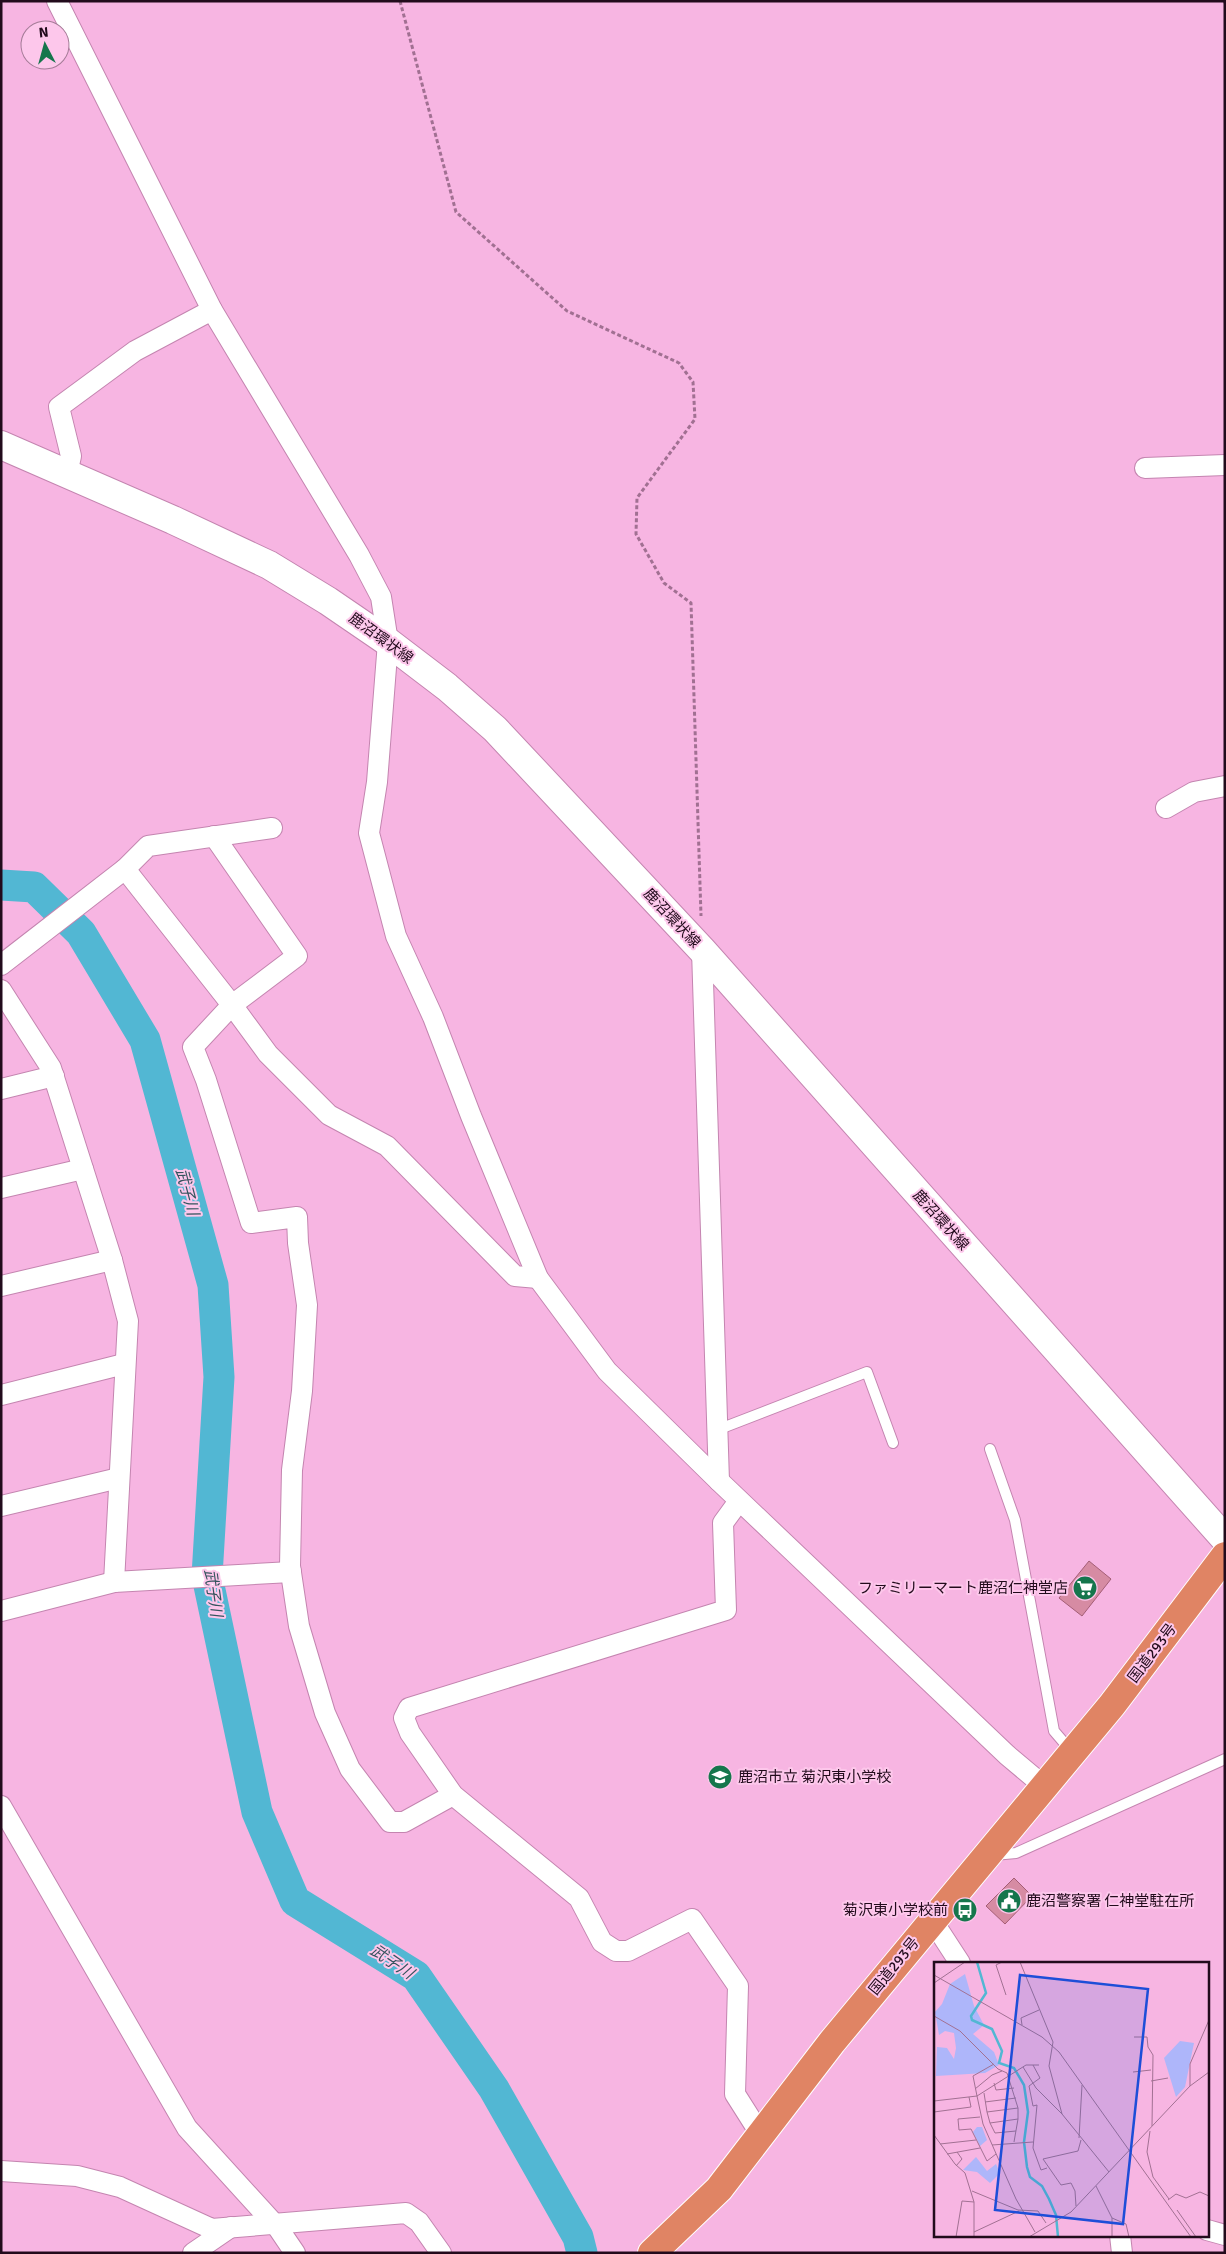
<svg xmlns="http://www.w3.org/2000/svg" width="1226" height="2254" font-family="Signika,'Noto Sans JP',sans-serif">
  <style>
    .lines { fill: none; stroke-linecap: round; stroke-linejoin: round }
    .river { stroke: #52b7d3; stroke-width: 31 }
    .building { fill: #d68ba3; stroke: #a45e76 }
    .service-casing { stroke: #c485b0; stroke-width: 12 }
    .minor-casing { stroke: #c485b0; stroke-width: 22 }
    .secondary-casing { stroke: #c485b0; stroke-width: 30 }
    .trunk-casing { stroke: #fff; stroke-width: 30 }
    .path { stroke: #a17092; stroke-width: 3; stroke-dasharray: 4 2.5; stroke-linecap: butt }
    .service { stroke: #fff; stroke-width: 10 }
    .minor { stroke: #fff; stroke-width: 20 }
    .secondary { stroke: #fff; stroke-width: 28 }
    .trunk { stroke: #e08464; stroke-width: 28 }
    .labels { text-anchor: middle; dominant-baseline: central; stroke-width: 4; stroke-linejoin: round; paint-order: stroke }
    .street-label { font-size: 15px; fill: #220b1c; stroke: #fdc7eb }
    .poi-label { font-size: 15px; fill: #220b1c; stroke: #fdc7eb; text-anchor: end }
    .water-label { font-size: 16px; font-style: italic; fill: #35545e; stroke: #fdc7eb }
    .inset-river { fill: none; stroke: #52b7d3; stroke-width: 2.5 }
    .inset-road { fill: none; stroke: #a27193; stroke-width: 1 }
    .view { fill: #1d4ed8; fill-opacity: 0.15; stroke: #1d4ed8; stroke-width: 2.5 }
    .inset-edge { fill: none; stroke: #220b1c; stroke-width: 2.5 }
  </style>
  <rect width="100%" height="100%" fill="#f7b5e2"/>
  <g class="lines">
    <path class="river" d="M1,885L34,887L81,933L145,1040L213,1285L219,1377L207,1576L257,1812L295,1901L416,1976L494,2089L578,2237L582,2253"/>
  </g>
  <g class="building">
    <path d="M1089,1561L1111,1579L1082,1616L1059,1598Z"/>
    <path d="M1014,1878L1032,1896L1005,1924L986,1906Z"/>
  </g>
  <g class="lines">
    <defs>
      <g id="service">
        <path d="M717,1430L867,1372L893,1443"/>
        <path d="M990,1449L1015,1520L1054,1731L1072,1752"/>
        <path d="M994,1855L1016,1853L1225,1759"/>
      </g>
      <g id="minor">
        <path d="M57,1L212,310L359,555L381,597L388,642L377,782L369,833L396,936L433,1017L471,1116L538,1278L607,1371L719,1481L1007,1755L1045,1787"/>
        <path d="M1145,468L1225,465"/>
        <path d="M67,474L71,456L59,407L135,351L212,310"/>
        <path d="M1166,808L1194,792L1225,786"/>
        <path d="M214,836L297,956L232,1005L193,1047L206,1080L251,1223L297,1217L298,1243L307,1305L302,1391L292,1470L290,1566L299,1626L325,1713L350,1769L390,1822H404L453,1795"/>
        <path d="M125,869L232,1005L268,1054L329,1115L387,1146L515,1276L538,1278"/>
        <path d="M702,950L719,1481"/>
        <path d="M1,965L125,869L148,846L272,828"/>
        <path d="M1,990L51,1068L112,1260"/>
        <path d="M1,1089L54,1076"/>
        <path d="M1,1188L83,1169"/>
        <path d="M1,1286L112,1260L128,1321L114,1582"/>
        <path d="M1,1395L124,1364"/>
        <path d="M739,1501L723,1523L726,1610L409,1708L404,1718L410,1733L453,1795L579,1898L602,1942L616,1951H628L692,1919L738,1986L735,2094L761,2135"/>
        <path d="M1,1506L119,1478"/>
        <path d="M1,1611L114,1582L291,1572"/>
        <path d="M1,1806L187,2128L278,2228L295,2253"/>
        <path d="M932,1920L960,1963"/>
        <path d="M1,2171L77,2176L120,2187L212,2229L406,2213L419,2222L441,2253"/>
        <path d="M1207,2230L1225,2235"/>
        <path d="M1120,2235L1122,2253"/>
        <path d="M193,2253L231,2227"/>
      </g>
      <path id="secondary" d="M1,445L173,520L269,565L328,601L388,642L447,687L495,729L702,950L1225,1539"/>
      <path id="trunk" d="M652,2253L719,2189L832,2042L1112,1705L1225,1556"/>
    </defs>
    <use href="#service" class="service-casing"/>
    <use href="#minor" class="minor-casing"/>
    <use href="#secondary" class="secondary-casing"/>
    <use href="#trunk" class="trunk-casing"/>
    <g class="path">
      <path d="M400,1L456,212L567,311L679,363L693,382L695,419L637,498L636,534L664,583L691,603L701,916"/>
      <path d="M1224,1L1225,3"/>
    </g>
    <use href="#service" class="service"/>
    <use href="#minor" class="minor"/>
    <use href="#secondary" class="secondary"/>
    <use href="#trunk" class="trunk"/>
  </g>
  <defs>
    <symbol id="supermarket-disc" viewBox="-11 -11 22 22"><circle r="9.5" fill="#15764c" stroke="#fdc7eb"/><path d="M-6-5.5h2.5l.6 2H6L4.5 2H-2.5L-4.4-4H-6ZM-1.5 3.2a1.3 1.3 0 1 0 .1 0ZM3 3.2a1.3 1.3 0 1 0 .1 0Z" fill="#fff"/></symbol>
    <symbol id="school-disc" viewBox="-11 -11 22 22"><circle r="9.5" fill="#15764c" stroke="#fdc7eb"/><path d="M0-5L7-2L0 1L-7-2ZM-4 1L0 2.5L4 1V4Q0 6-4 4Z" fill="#fff"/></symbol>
    <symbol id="civic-disc" viewBox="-11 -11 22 22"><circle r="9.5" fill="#15764c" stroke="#fdc7eb"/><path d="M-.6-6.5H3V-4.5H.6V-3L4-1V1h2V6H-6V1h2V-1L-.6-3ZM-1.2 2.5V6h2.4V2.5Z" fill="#fff"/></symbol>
    <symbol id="bus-disc" viewBox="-11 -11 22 22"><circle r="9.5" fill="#15764c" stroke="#fdc7eb"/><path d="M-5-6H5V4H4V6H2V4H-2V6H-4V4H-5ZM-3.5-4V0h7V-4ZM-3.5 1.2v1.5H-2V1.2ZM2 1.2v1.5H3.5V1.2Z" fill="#fff"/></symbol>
  </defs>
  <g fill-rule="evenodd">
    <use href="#supermarket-disc" x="1071" y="1574" width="28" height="28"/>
    <use href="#school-disc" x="706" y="1763" width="28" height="28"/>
    <use href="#civic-disc" x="995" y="1887" width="28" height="28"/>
    <use href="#bus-disc" x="951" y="1896" width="28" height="28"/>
  </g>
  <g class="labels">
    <g class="street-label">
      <text transform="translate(381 638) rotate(36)">鹿沼環状線</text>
      <text transform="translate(672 918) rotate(47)">鹿沼環状線</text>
      <text transform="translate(941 1220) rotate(48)">鹿沼環状線</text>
      <text transform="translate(1152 1653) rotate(-53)">国道293号</text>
      <text transform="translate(894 1966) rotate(-51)">国道293号</text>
    </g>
    <g class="poi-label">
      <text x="1068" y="1588">ファミリーマート鹿沼仁神堂店</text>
      <text x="738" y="1777" text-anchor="start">鹿沼市立 菊沢東小学校</text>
      <text x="1026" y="1901" text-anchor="start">鹿沼警察署 仁神堂駐在所</text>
      <text x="948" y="1910">菊沢東小学校前</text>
    </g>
    <g class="water-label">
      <text transform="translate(187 1192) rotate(75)">武子川</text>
      <text transform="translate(213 1593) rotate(82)">武子川</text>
      <text transform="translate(392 1962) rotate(34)">武子川</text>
    </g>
  </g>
  <g transform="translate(934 1962)">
    <rect width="275" height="275" fill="#f7b5e2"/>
    <path d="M31,12L40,44L50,63L39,72L60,90L65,103L51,111L2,114L3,85L13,86L20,97L22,86L20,71L11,69L5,73L1,50L8,42L16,22ZM246,79L260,81L251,125L242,135L230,96ZM43,165H48L53,178L46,184L39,170ZM42,195L53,209L62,202L66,211L56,221L43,210L29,208Z" fill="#aeb6fa"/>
    <path class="inset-river" d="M43,0L52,31L37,54L38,58L58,67L68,89L65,101L80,106L90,123L94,150L90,180L93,205L96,215L108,224L115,237L122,253L124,275"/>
    <path class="inset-road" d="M68,0L62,3L72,33M86,0L119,80L115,104L128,152L175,210M0,13L108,75L125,90L257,275M0,21L31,0M0,54L26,69L64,107L73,111L84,146M88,63L87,56L105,48M200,75H213L214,85L219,93L218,164M99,103L106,116L95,124L99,144L103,143L99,186L107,208L113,206M89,105L102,126L128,152M199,110L217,108M217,119L234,116M60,121L62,128L80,126M256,124V102L275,58M41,127L58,113L68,109M50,131L53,150M0,139L43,134L39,114L60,102M51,140L82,136M0,150L37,145L35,135M46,155L24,157L25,168L37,167L53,199L62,192M56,161L61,171L82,169M216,169L213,190L219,215L235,237M0,173L21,202L31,211L40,240V275M145,176L148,123M80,180L84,157L56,161L53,150L84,146V157M6,182L42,178M58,183L99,180M13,192L46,186M22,204L28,197L23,190M162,224L178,256V275M38,229L84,248L104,249L112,261M234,238L242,232L252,236L266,230L275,234M142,244L141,229L137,221L127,223L109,197L144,189L147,178M243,248L262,275M178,256L192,262L195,275M40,270L85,249M101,270L82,237L49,162L43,134L92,103H105M22,275L28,239L40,240M95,275L137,250L256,124L275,110"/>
    <path class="view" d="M86,13L214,27L189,262L61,248Z"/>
    <rect width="275" height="275" class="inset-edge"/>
  </g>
  <rect width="1226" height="2254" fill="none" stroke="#220b1c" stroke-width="5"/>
  <g transform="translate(45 45) rotate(354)"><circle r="24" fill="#fdc7eb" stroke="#a57c98"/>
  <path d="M0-4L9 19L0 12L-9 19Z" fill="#15764c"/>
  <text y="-8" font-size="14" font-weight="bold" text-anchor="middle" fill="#220b1c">N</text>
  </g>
</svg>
